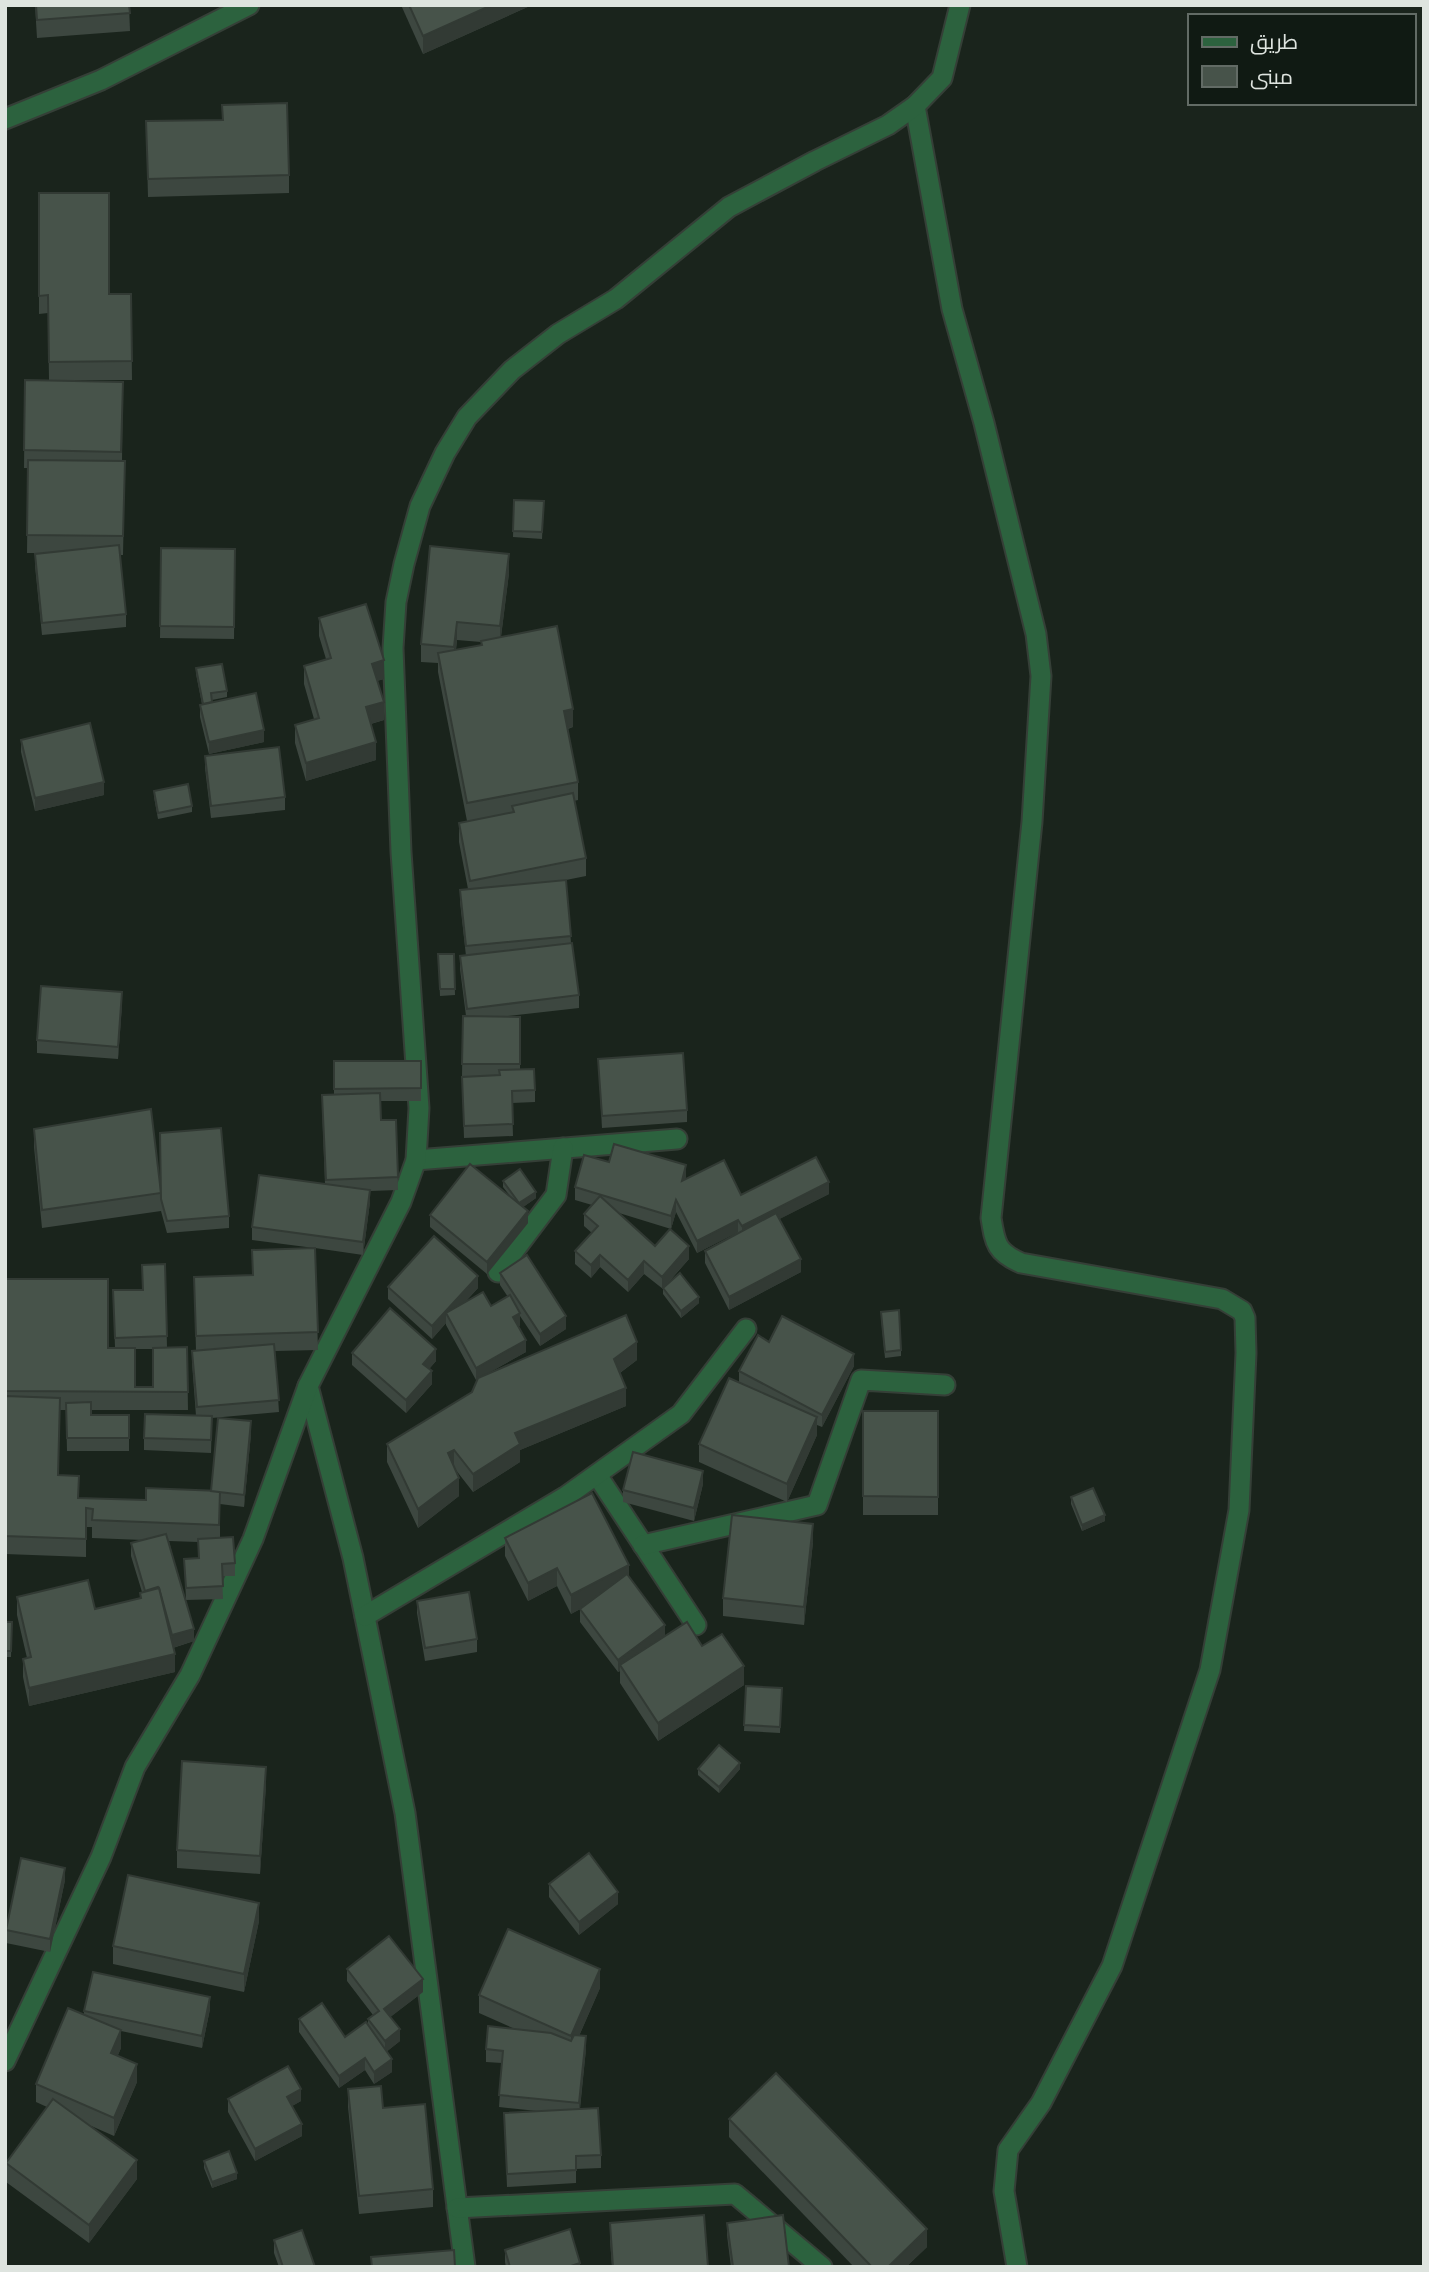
<svg xmlns="http://www.w3.org/2000/svg" width="1429" height="2272" font-family="'Work Sans',Cairo,sans-serif">
  <style>
    .lines { fill: none; stroke-linecap: round; stroke-linejoin: round }
    .minor-casing { stroke: #353f37; stroke-width: 23 }
    .minor { stroke: #2c623e; stroke-width: 19 }
    .wall { fill: #3d4740; fill-rule: evenodd }
    .shaded-wall { fill: #323a34 }
    .building { fill: #47534a; stroke: #323a34; stroke-width: 2 }
  </style>
  <rect width="100%" height="100%" fill="#1a241c"/>
  <g class="lines">
    <defs>
      <g id="minor">
        <path d="M915,106L952,309L984,423L1036,634L1041,676L1032,822L991,1218C995,1243 996,1252 1021,1263L1222,1299L1242,1311L1245,1318L1246,1353L1239,1510L1210,1670L1112,1966L1041,2103L1008,2150L1004,2191L1017,2267"/>
        <path d="M5,119L101,80L249,5"/>
        <path d="M416,1160L677,1139"/>
        <path d="M498,1272L556,1195L563,1148"/>
        <path d="M308,1386L353,1558L405,1813L465,2267"/>
        <path d="M597,1475L696,1625"/>
        <path d="M643,1545L817,1505L861,1380L945,1385"/>
        <path d="M365,1616L565,1497L681,1414L746,1329"/>
        <path d="M5,2061L101,1857L135,1767L190,1675L253,1539L308,1386L401,1202L416,1160L419,1108L401,852L393,648L396,602L404,564L420,506L445,453L467,417L512,370L558,334L616,299L729,207L815,161L888,125L915,106L942,78L960,5"/>
        <path d="M457,2208L735,2194L822,2267"/>
      </g>
    </defs>
    <use href="#minor" class="minor-casing"/>
    <use href="#minor" class="minor"/>
  </g>
  <g class="wall">
    <path d="M35,5H129L130,31L37,38Z"/>
    <path d="M401,5H532L423,54Z"/>
    <path d="M146,121L289,175V193L148,197Z"/>
    <path d="M39,193L109,294H131L132,380H49L48,313L39,314Z"/>
    <path d="M25,380L123,382L122,461H125L123,555H120L126,614V627L42,635L35,566V554L41,553H27L28,468H24Z"/>
    <path d="M514,500L544,501L542,539L513,537Z"/>
    <path d="M161,548L235,549L234,639L160,638Z"/>
    <path d="M509,573L501,637L573,727L568,729L578,782V800L574,801L586,858V876L566,880L571,943L579,995V1008L508,1016L520,1017V1069L535,1090V1102L512,1103L513,1136L464,1138L462,1077L477,1076H462L463,1016H466L460,969V956H466L460,902V890L468,889L459,842V823L467,821L438,672V663L421,662V644ZM457,640L481,642V645L456,650Z"/>
    <path d="M319,618L384,679L377,681L384,720L371,724L376,760L306,781L295,743V725L314,719L304,684V666L326,659L319,636Z"/>
    <path d="M196,668L227,691V697L212,700V702L264,742L209,754L200,717V705L202,704L196,674Z"/>
    <path d="M21,740L104,795L35,811L21,752Z"/>
    <path d="M205,756L285,797V810L211,818L205,768Z"/>
    <path d="M154,791L192,806V812L158,819L154,797Z"/>
    <path d="M438,954H454L455,995L440,996Z"/>
    <path d="M122,1004L118,1059L37,1053V1040Z"/>
    <path d="M598,1059L687,1110V1122L602,1128Z"/>
    <path d="M334,1061H421V1101H381V1120H396L398,1190L370,1191V1202L363,1255L315,1248L318,1350L275,1351L279,1412L212,1418L211,1453L144,1450V1438L196,1416L192,1363V1351H196L194,1277L252,1275V1250L314,1248L252,1240V1227L325,1184L322,1107L334,1094Z"/>
    <path d="M34,1129L161,1189L229,1216V1228L167,1233L161,1211L42,1228L34,1147Z"/>
    <path d="M609,1162L686,1179L741,1195L829,1194L779,1219L801,1272L729,1310L705,1263V1251L738,1232L697,1253L676,1212L671,1229L619,1213L655,1246L689,1259L667,1284L699,1303L681,1318L663,1294V1289L644,1274L628,1292L600,1267L591,1278L575,1264V1251L592,1233L584,1226V1214L592,1205L575,1200V1187Z"/>
    <path d="M503,1181L536,1198L523,1207L528,1223L487,1274L430,1227V1215L510,1196L503,1187Z"/>
    <path d="M165,1264L167,1347H187L188,1410H91V1415H129V1451H67L66,1410H60L58,1475L79,1498L146,1500L211,1491L251,1434L244,1507L220,1504V1538L235,1563V1576H222L223,1599L186,1600L184,1559H198V1542L169,1541L194,1641L173,1648L175,1672L29,1706L23,1677V1659L27,1658L17,1615V1597L95,1609L140,1598V1593L142,1592L131,1556V1543L143,1540L92,1538V1527H86V1557L5,1554V1279L108,1348H115L113,1290H142V1265ZM135,1349H153V1387H135Z"/>
    <path d="M500,1273L566,1329L540,1346L520,1316V1326H518L526,1352L483,1376L637,1360L620,1373L626,1406L520,1450V1462L473,1492L455,1469L459,1496L418,1528L387,1462V1444L472,1392L478,1379L476,1380L446,1325V1323L432,1339L388,1299V1287L478,1288L465,1302L491,1306L508,1297L500,1285Z"/>
    <path d="M881,1318L901,1350V1356L885,1358Z"/>
    <path d="M769,1342L854,1366L822,1427L817,1425V1435L787,1502L699,1462V1444L739,1382V1371Z"/>
    <path d="M352,1353L436,1361L429,1369L432,1384L406,1413L352,1365Z"/>
    <rect x="863" y="1411" width="75" height="104"/>
    <path d="M703,1484L694,1521L623,1502V1490Z"/>
    <path d="M1071,1497L1105,1521L1082,1531L1071,1504Z"/>
    <path d="M505,1538L629,1577L665,1636L702,1646L744,1685L658,1741L620,1683V1671L618,1672L580,1622V1609L582,1608L571,1614L557,1586L528,1601L505,1556Z"/>
    <path d="M813,1542L804,1625L723,1616V1598Z"/>
    <path d="M417,1601L477,1639V1652L425,1661L417,1613Z"/>
    <path d="M5,1622H12L11,1657H5Z"/>
    <path d="M746,1686L782,1688L780,1733L744,1731Z"/>
    <path d="M698,1769H740L719,1793L698,1775Z"/>
    <path d="M266,1785L260,1874L177,1868V1850Z"/>
    <path d="M65,1880L50,1952L6,1943V1930Z"/>
    <path d="M549,1884L618,1904L579,1935L549,1897Z"/>
    <path d="M259,1921L244,1992L113,1964V1946Z"/>
    <path d="M347,1969L423,1992L390,2017L400,2041L386,2052L392,2072L374,2084L365,2070L339,2088L299,2032V2019L345,2037L368,2027V2019L373,2015L347,1981Z"/>
    <path d="M600,1988L579,2036L586,2049L580,2109L601,2155V2168L576,2169V2183L507,2187L504,2113L537,2111L499,2107L502,2063L486,2062V2049L515,2029L479,2013V1995Z"/>
    <path d="M210,2009L202,2048L121,2031V2048L118,2055L137,2082L114,2136L89,2125L137,2179L89,2243L6,2182V2163L47,2107L36,2102V2084L84,2015V2011Z"/>
    <path d="M348,2089L383,2108L433,2189V2207L359,2214L348,2107Z"/>
    <path d="M228,2099L301,2101L292,2106L302,2136L255,2161L228,2112Z"/>
    <path d="M729,2119L927,2247L906,2267H854L729,2137Z"/>
    <path d="M204,2161L237,2179L212,2188L204,2168Z"/>
    <path d="M610,2223L708,2267H612L610,2241Z"/>
    <path d="M727,2223L789,2267H731L727,2235Z"/>
    <path d="M274,2240L315,2267H279L274,2253Z"/>
    <path d="M505,2250L580,2267H506L505,2262Z"/>
  </g>
  <g class="shaded-wall">
    <path d="M492,5H532L423,54V36Z"/>
    <path d="M509,554V573L500,644V626Z"/>
    <path d="M457,622V640L454,665V647Z"/>
    <path d="M384,660V679L372,682V664Z"/>
    <path d="M384,702V720L366,725V707Z"/>
    <path d="M573,709V727L564,729V711Z"/>
    <path d="M264,730V742L209,754V742Z"/>
    <path d="M376,742V760L306,781V763Z"/>
    <path d="M104,782V795L35,811V798Z"/>
    <path d="M122,992V1004L118,1059V1047Z"/>
    <path d="M686,1165V1178L682,1193V1181Z"/>
    <path d="M829,1182V1194L742,1238V1226Z"/>
    <path d="M370,1190V1202L363,1255V1242Z"/>
    <path d="M536,1192V1198L519,1210V1203Z"/>
    <path d="M676,1200V1212L671,1229V1216Z"/>
    <path d="M528,1211V1223L487,1274V1262Z"/>
    <path d="M738,1220V1232L697,1253V1241Z"/>
    <path d="M689,1246V1259L662,1289V1277Z"/>
    <path d="M600,1255V1267L591,1278V1265Z"/>
    <path d="M801,1259V1272L729,1310V1297Z"/>
    <path d="M644,1261V1274L628,1292V1280Z"/>
    <path d="M478,1276V1288L450,1319L446,1313V1323L432,1339V1326Z"/>
    <path d="M699,1297V1303L681,1318V1311Z"/>
    <path d="M520,1313V1326L513,1329V1317Z"/>
    <path d="M566,1316V1329L540,1346V1334Z"/>
    <path d="M526,1340V1352L476,1380V1368Z"/>
    <path d="M637,1342V1360L614,1377V1359Z"/>
    <path d="M436,1349V1361L423,1376V1364Z"/>
    <path d="M854,1354V1366L822,1427V1415Z"/>
    <path d="M432,1371V1384L406,1413V1400Z"/>
    <path d="M626,1388V1406L520,1450V1462L473,1492V1474L515,1433Z"/>
    <path d="M817,1417V1435L787,1502V1484Z"/>
    <path d="M251,1421V1434L244,1507V1495Z"/>
    <path d="M454,1450V1468L448,1453Z"/>
    <path d="M703,1471V1484L694,1521V1508Z"/>
    <path d="M459,1478V1496L418,1528V1509Z"/>
    <path d="M1105,1515V1521L1082,1531V1525Z"/>
    <path d="M813,1524V1542L804,1625V1607Z"/>
    <path d="M629,1565V1583L571,1614V1595Z"/>
    <path d="M557,1568V1586L528,1601V1583Z"/>
    <path d="M665,1625V1637L620,1665V1671L618,1672V1660Z"/>
    <path d="M194,1629V1641L172,1648V1635Z"/>
    <path d="M175,1654V1672L29,1706V1688Z"/>
    <path d="M744,1666V1685L658,1741V1723Z"/>
    <path d="M740,1763V1769L719,1793V1787Z"/>
    <path d="M266,1767V1785L260,1874V1856Z"/>
    <path d="M65,1868V1880L50,1952V1939Z"/>
    <path d="M618,1892V1904L579,1935V1922Z"/>
    <path d="M259,1903V1921L244,1992V1974Z"/>
    <path d="M600,1969V1988L571,2054V2036Z"/>
    <path d="M423,1979V1992L384,2022V2009Z"/>
    <path d="M210,1997V2009L202,2048V2036Z"/>
    <path d="M400,2029V2041L385,2053V2041Z"/>
    <path d="M121,2030V2048L111,2071V2053Z"/>
    <path d="M586,2036V2049L579,2115V2103Z"/>
    <path d="M365,2058V2070L339,2088V2076Z"/>
    <path d="M392,2059V2072L374,2084V2072Z"/>
    <path d="M137,2064V2082L114,2136V2118Z"/>
    <path d="M301,2089V2101L287,2109V2097Z"/>
    <path d="M302,2124V2136L255,2161V2149Z"/>
    <path d="M137,2160V2179L89,2243V2225Z"/>
    <path d="M237,2173V2179L212,2188V2182Z"/>
    <path d="M927,2229V2247L906,2267H888Z"/>
    <path d="M580,2263V2267H568Z"/>
  </g>
  <g class="building">
    <path d="M36,5H129L130,13L37,20Z"/>
    <path d="M409,5H492L423,36Z"/>
    <path d="M287,103L289,175L148,179L146,121L223,120L222,105Z"/>
    <path d="M39,193H109V294H131L132,361L49,362L48,295L39,296Z"/>
    <path d="M25,380L123,382L121,452L24,450Z"/>
    <path d="M28,460L125,461L123,536L27,535Z"/>
    <path d="M514,500L544,501L542,532L513,531Z"/>
    <path d="M119,545L126,614L42,623L35,554Z"/>
    <path d="M430,546L509,554L500,626L457,622L454,647L421,644Z"/>
    <path d="M161,548L235,549L234,627L160,626Z"/>
    <path d="M366,604L384,660L372,664L384,702L366,707L376,742L306,763L295,725L319,718L304,666L331,658L319,618Z"/>
    <path d="M557,626L573,709L564,711L578,782L467,803L438,653L482,645L481,641Z"/>
    <path d="M222,664L227,691L211,693L212,702L203,704L196,668Z"/>
    <path d="M256,693L264,730L209,742L200,705Z"/>
    <path d="M90,723L104,782L35,798L21,740Z"/>
    <path d="M279,747L285,797L211,806L205,756Z"/>
    <path d="M188,784L192,806L158,813L154,791Z"/>
    <path d="M573,793L586,858L470,881L459,823L514,812L512,806Z"/>
    <path d="M566,880L571,936L466,946L460,890Z"/>
    <path d="M572,943L579,995L467,1009L460,956Z"/>
    <path d="M438,954H454L455,989H440Z"/>
    <path d="M41,986L122,992L118,1047L37,1040Z"/>
    <path d="M463,1016L520,1017V1064H462Z"/>
    <path d="M683,1053L687,1110L602,1116L598,1059Z"/>
    <path d="M334,1061H421V1088L334,1089Z"/>
    <path d="M534,1069L535,1090L512,1091L513,1124L464,1126L462,1077L500,1075L499,1070Z"/>
    <path d="M380,1093L381,1120H396L398,1177L326,1180L322,1095Z"/>
    <path d="M151,1109L161,1193L42,1210L34,1129Z"/>
    <path d="M221,1128L229,1216L167,1221L161,1199L160,1133Z"/>
    <path d="M614,1144L686,1165L682,1181L724,1160L741,1195L816,1157L829,1182L742,1226L738,1220L697,1241L676,1200L671,1216L575,1187L584,1155L609,1162Z"/>
    <path d="M470,1164L528,1211L487,1262L430,1215Z"/>
    <path d="M520,1169L536,1192L519,1203L503,1181Z"/>
    <path d="M259,1175L370,1190L363,1242L252,1227Z"/>
    <path d="M600,1196L655,1246L670,1229L689,1246L662,1277L644,1261L628,1280L600,1255L591,1265L575,1251L598,1226L584,1214Z"/>
    <path d="M776,1213L801,1259L729,1297L705,1251Z"/>
    <path d="M434,1236L478,1276L432,1326L388,1287Z"/>
    <path d="M315,1248L318,1332L196,1336L194,1277L253,1275L252,1250Z"/>
    <path d="M527,1255L566,1316L540,1334L500,1273Z"/>
    <path d="M165,1264L167,1336L115,1338L113,1290H143L142,1265Z"/>
    <path d="M680,1273L699,1297L681,1311L663,1288Z"/>
    <path d="M5,1279H108V1348H135V1387H153V1348L187,1347L188,1392L5,1391Z"/>
    <path d="M483,1292L491,1306L510,1295L520,1313L513,1317L526,1340L476,1368L446,1313Z"/>
    <path d="M390,1308L436,1349L423,1364L432,1371L406,1400L352,1353Z"/>
    <path d="M899,1310L901,1350L885,1352L881,1312Z"/>
    <path d="M626,1315L637,1342L614,1359L626,1388L515,1433L520,1444L473,1474L454,1450L448,1453L459,1478L418,1509L387,1444L472,1392L478,1378Z"/>
    <path d="M782,1316L854,1354L822,1415L739,1371L758,1335L769,1342Z"/>
    <path d="M274,1344L279,1400L197,1407L192,1351Z"/>
    <path d="M729,1378L817,1417L787,1484L699,1444Z"/>
    <path d="M5,1396L60,1398L58,1475L79,1476L78,1498L146,1500V1488L220,1491L219,1525L92,1520L93,1509L86,1508V1539L5,1536Z"/>
    <path d="M91,1402V1415H129V1438H67L66,1403Z"/>
    <path d="M863,1411H938V1497L863,1496Z"/>
    <path d="M145,1414L212,1416L211,1440L144,1438Z"/>
    <path d="M218,1418L251,1421L244,1495L211,1491Z"/>
    <path d="M633,1452L703,1471L694,1508L623,1490Z"/>
    <path d="M1093,1488L1105,1515L1082,1525L1071,1497Z"/>
    <path d="M592,1493L629,1565L571,1595L557,1568L528,1583L505,1538Z"/>
    <path d="M732,1515L813,1524L804,1607L723,1598Z"/>
    <path d="M166,1534L194,1629L172,1635L159,1588L158,1587L145,1591L131,1543Z"/>
    <path d="M233,1537L235,1563L222,1564L223,1586L186,1588L184,1559L199,1558L198,1539Z"/>
    <path d="M627,1574L665,1625L618,1660L580,1609Z"/>
    <path d="M88,1580L95,1609L141,1598L140,1593L159,1588L175,1654L29,1688L23,1659L31,1657L17,1597Z"/>
    <path d="M469,1592L477,1639L425,1648L417,1601Z"/>
    <path d="M5,1622H12L11,1651H5Z"/>
    <path d="M687,1622L702,1646L722,1634L744,1666L658,1723L620,1665Z"/>
    <path d="M746,1686L782,1688L780,1727L744,1725Z"/>
    <path d="M719,1745L740,1763L719,1787L698,1769Z"/>
    <path d="M182,1761L266,1767L260,1856L177,1850Z"/>
    <path d="M589,1853L618,1892L579,1922L549,1884Z"/>
    <path d="M21,1858L65,1868L50,1939L6,1930Z"/>
    <path d="M128,1875L259,1903L244,1974L113,1946Z"/>
    <path d="M508,1929L600,1969L571,2036L479,1995Z"/>
    <path d="M389,1936L423,1979L384,2009L400,2029L385,2041L368,2019L379,2011L347,1969Z"/>
    <path d="M93,1972L210,1997L202,2036L84,2011Z"/>
    <path d="M322,2003L345,2037L366,2022L392,2059L374,2072L365,2058L339,2076L299,2019Z"/>
    <path d="M68,2008L121,2030L111,2053L137,2064L114,2118L36,2084Z"/>
    <path d="M488,2026L551,2033L571,2041L574,2035L586,2036L579,2103L499,2095L503,2051L486,2049Z"/>
    <path d="M288,2066L301,2089L287,2097L302,2124L255,2149L228,2099Z"/>
    <path d="M776,2073L927,2229L888,2267H872L729,2119Z"/>
    <path d="M381,2086L383,2108L425,2104L433,2189L359,2196L348,2089Z"/>
    <path d="M53,2099L137,2160L89,2225L6,2163Z"/>
    <path d="M598,2108L601,2155L576,2156V2170L507,2174L504,2113Z"/>
    <path d="M229,2151L237,2173L212,2182L204,2161Z"/>
    <path d="M704,2215L708,2267H613L610,2223Z"/>
    <path d="M783,2215L789,2267H733L727,2223Z"/>
    <path d="M570,2229L580,2263L568,2267H510L505,2250Z"/>
    <path d="M302,2230L315,2267H283L274,2240Z"/>
    <path d="M454,2250L455,2267H372L371,2257Z"/>
  </g>
  <rect width="1429" height="2272" fill="none" stroke="#dee4df" stroke-width="14"/>
  <rect x="1188" y="14" width="228" height="91" fill="#101a13" stroke="#626b65" stroke-width="2"/>
  <rect x="1202" y="37" width="35" height="10" fill="#2c623e" stroke="#626b65" stroke-width="2"/>
  <text x="1250" y="49" font-size="21" fill="#dee4df">طريق</text>
  <rect x="1202" y="66" width="35" height="21" fill="#47534a" stroke="#626b65" stroke-width="2"/>
  <text x="1250" y="84" font-size="21" fill="#dee4df">مبنى</text>
</svg>
